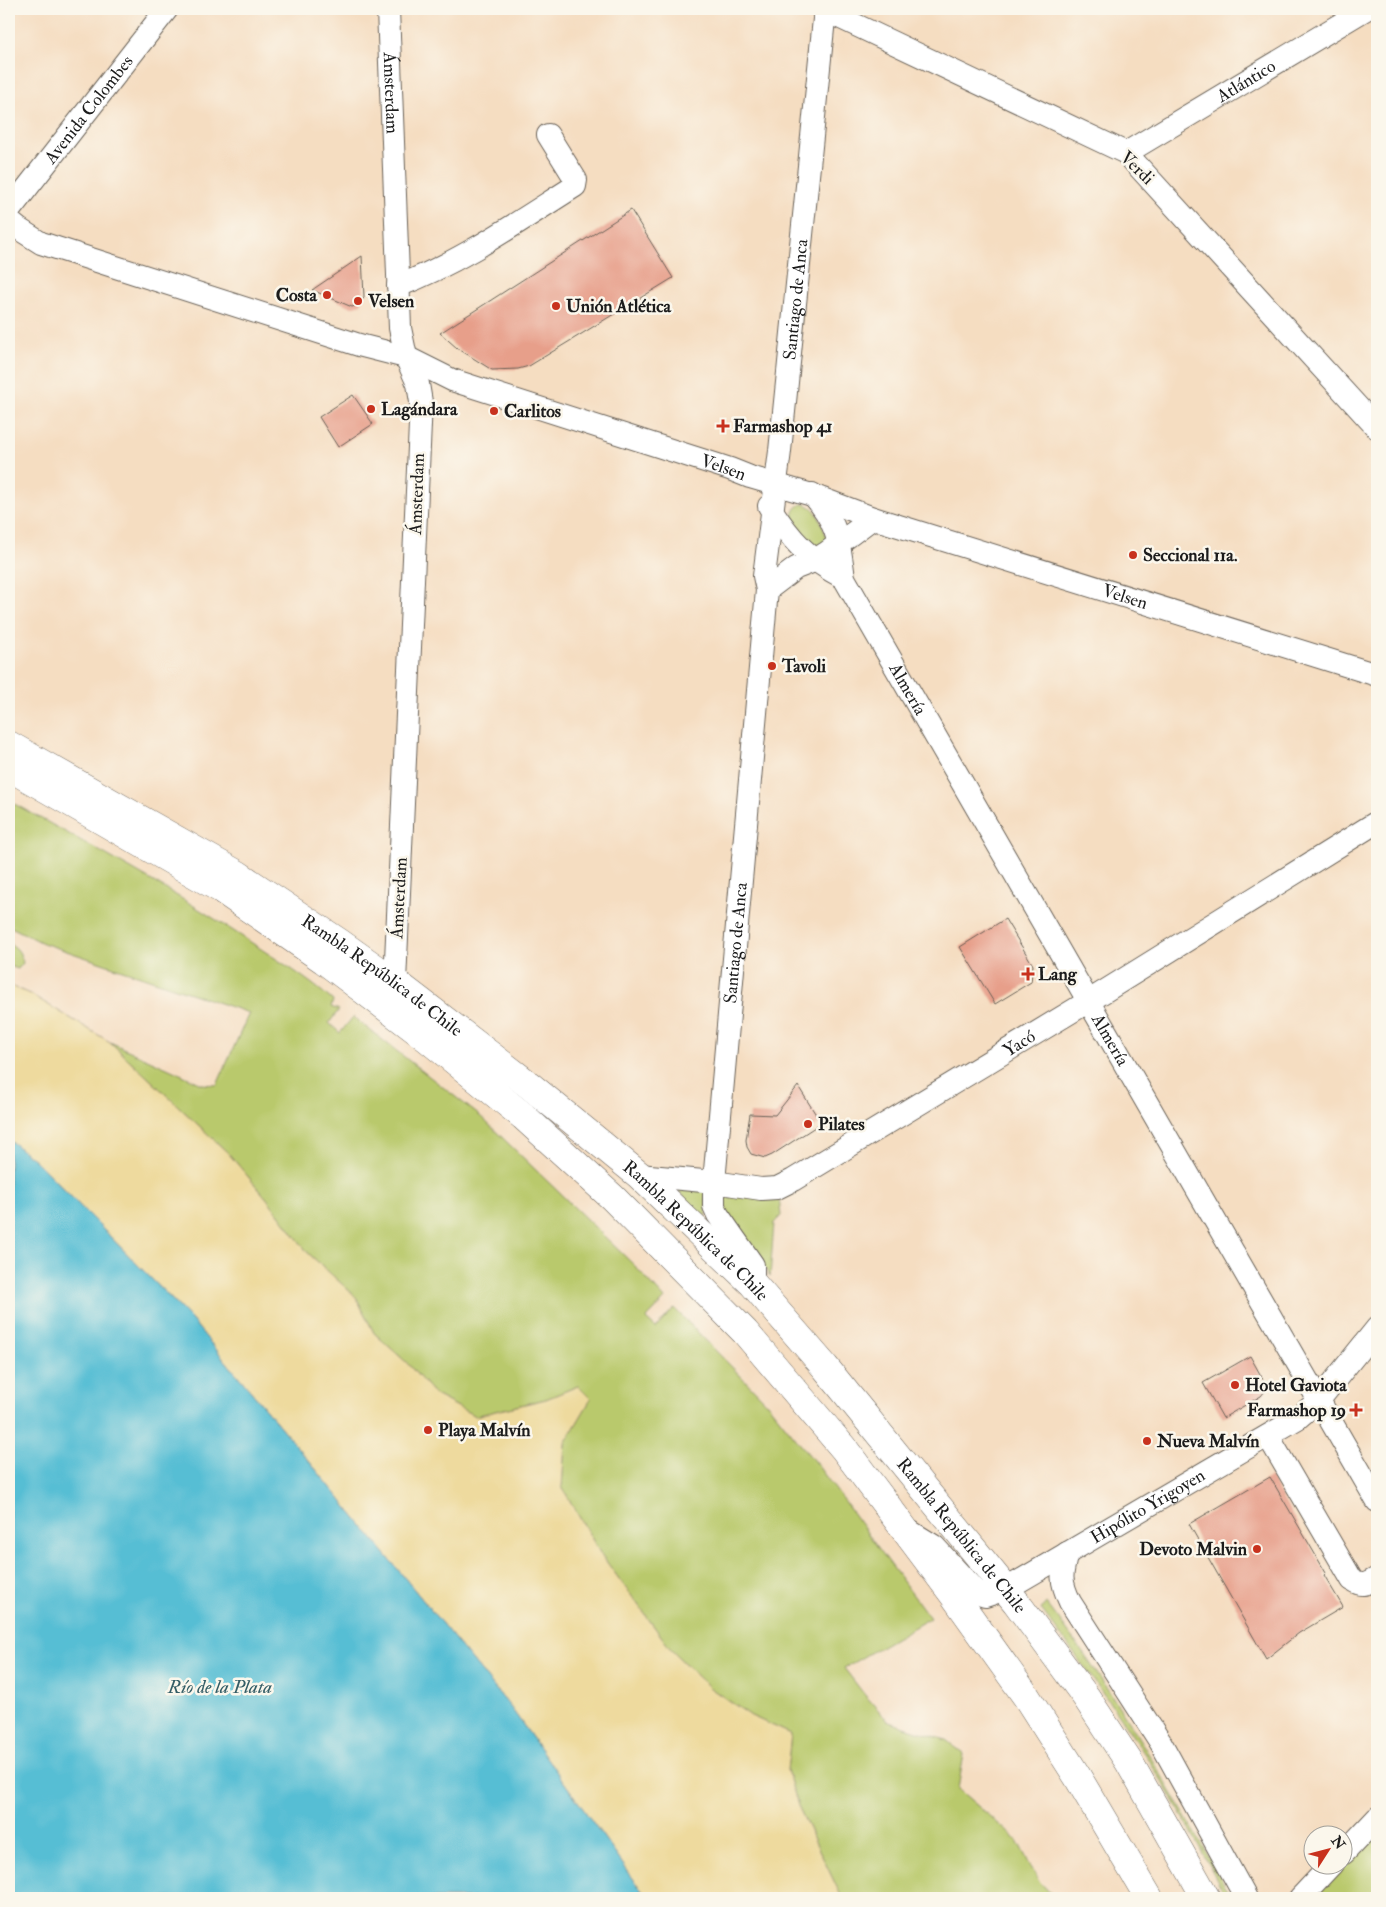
<svg xmlns="http://www.w3.org/2000/svg" width="1386" height="1907" font-family="'IM FELL Double Pica',serif">
  <style>
    .green { fill: #b9c96c; stroke: #6a7244 }
    .sand { fill: #eeda9e; stroke: #857b5d }
    .water { fill: #57bed4; stroke: #3a6d78 }
    .building { fill: #e79f8a }
    .lines { fill: none; stroke-linecap: round; stroke-linejoin: round }
    .minor-casing { stroke: #686056; stroke-width: 24 }
    .major-casing { stroke: #686056; stroke-width: 29 }
    .minor { stroke: #fff; stroke-width: 22 }
    .major { stroke: #fff; stroke-width: 28 }
    .poi-dot { fill: #c8321e; stroke: #fbf7ec; stroke-width: 2 }
    .labels { text-anchor: middle; dominant-baseline: central; stroke-width: 5; stroke-linejoin: round; paint-order: stroke }
    .street-label { font-size: 18px; fill: #1c1c1c; stroke: #fbf7ec }
    .poi-label { font-size: 18px; font-weight: bold; fill: #1c1c1c; stroke: #fbf7ec; text-anchor: start }
    .water-label { font-size: 19px; font-style: italic; fill: #345d66; stroke: #fbf7ec }
  </style>
  <rect width="100%" height="100%" fill="#fbf7ec"/>
  <filter id="ink" filterUnits="userSpaceOnUse"><feTurbulence type="fractalNoise" baseFrequency=".02" numOctaves="2"/><feDisplacementMap in="SourceGraphic" scale="10" xChannelSelector="R" yChannelSelector="G"/><feConvolveMatrix kernelMatrix="1 2 1 2 8 2 1 2 1" color-interpolation-filters="sRGB"/></filter>
  <filter id="wash" filterUnits="userSpaceOnUse"><feTurbulence type="fractalNoise" baseFrequency=".0096" numOctaves="4" result="noise"/><feDisplacementMap in="SourceGraphic" scale="20" xChannelSelector="R" yChannelSelector="G"/><feGaussianBlur stdDeviation="1.12" result="paint"/><feColorMatrix in="noise" values="0 0 0 0 0 0 0 0 0 0 0 0 0 0 0 0 0 1.4 0 .05"/><feComposite in="paint" operator="in"/></filter>
  <g filter="url(#wash)">
    <rect width="100%" height="100%" fill="#f5ddc1"/>
    <g class="green">
      <path d="M802,504C819,505 822,527 828,541L813,548C805,537 781,514 802,504Z"/>
      <path d="M9,801C91,846 174,891 252,943C279,961 309,979 333,1001L331,1007L339,1010L329,1023L340,1033L353,1017L480,1116L636,1267L665,1299L646,1319L656,1328L674,1308L767,1403L818,1466L930,1618L844,1668L864,1694L889,1722L946,1740L964,1754L958,1789L1017,1840L1038,1880L1055,1898H842L798,1806L787,1770L791,1734L751,1716L710,1688L672,1651L600,1553L562,1487L565,1443L591,1399L578,1386L546,1399L475,1416L435,1395L406,1362L374,1333L356,1297L308,1253L268,1200L228,1153L110,1042L202,1084L217,1085L249,1013L43,943L9,926Z"/>
      <path d="M9,944C18,947 21,954 23,963L18,969L9,966Z"/>
      <path d="M705,1188L707,1213L705,1217L677,1190Z"/>
      <path d="M723,1192L779,1196L781,1216L774,1223L770,1277L760,1259L723,1210Z"/>
      <path d="M1047,1604C1118,1696 1175,1797 1232,1898H1227C1208,1864 1190,1828 1170,1794C1131,1730 1086,1669 1041,1609Z"/>
      <path d="M1377,1834V1898H1314L1315,1897Z"/>
    </g>
    <path class="sand" d="M9,985L32,995L110,1042L228,1153L268,1200L308,1253L356,1297L374,1333L406,1362L435,1395L475,1416L546,1399L578,1386L591,1399L565,1443L562,1487L600,1553L672,1651L710,1688L751,1716L791,1734L787,1770L798,1806L842,1898H647L511,1708L337,1495L190,1318L36,1161L9,1140Z"/>
    <path class="water" d="M9,1140L36,1161L190,1318L337,1495L511,1708L647,1898H9Z"/>
    <g id="blocks">
      <g class="building">
        <path d="M631,210L673,278L529,366L518,369L492,370L457,348L440,333Z"/>
        <path d="M362,256L364,297L361,304L352,307L312,290Z"/>
        <path d="M353,395L373,424L338,447L319,417Z"/>
        <path d="M1005,919L1033,965L1031,982L995,1004L960,947Z"/>
        <path d="M798,1086L820,1121L818,1125L772,1155L765,1158L751,1154L747,1147L746,1140L750,1114L775,1115Z"/>
        <path d="M1250,1356L1265,1383V1391L1261,1396L1223,1418L1203,1383Z"/>
        <path d="M1270,1477L1326,1573L1324,1575L1343,1607L1299,1633L1266,1659L1189,1524Z"/>
      </g>
    </g>
  </g>
  <g filter="url(#ink)">
    <use href="#blocks" fill-opacity="0" stroke="#686056" stroke-width="1"/>
    <g class="lines">
      <defs>
        <g id="minor">
          <path id="s1" d="M388,9L400,328L406,357L418,384L421,402L395,982"/>
          <path d="M822,9L1126,153L1377,428"/>
          <path id="s2" d="M1126,153L1366,9"/>
          <path id="s3" d="M9,211L167,9"/>
          <path id="s4" d="M9,221L19,229L41,243L359,345L406,357L452,380L730,469L750,477L812,495L873,518L1377,675"/>
          <path d="M398,286C461,262 518,222 575,186L576,180L548,135"/>
          <path id="s5" d="M812,494C838,523 839,541 844,578L1377,1501"/>
          <path d="M769,506C791,540 808,559 844,578"/>
          <path d="M767,590L796,568L814,561L826,553L873,518"/>
          <path id="s6" d="M639,1175L714,1182L761,1189L777,1188L793,1180L1089,1001L1377,822"/>
          <path id="s7" d="M753,1284V1265L718,1215L714,1206V1182L767,590L764,576L780,451L825,9"/>
          <path d="M1268,1436L1352,1580C1362,1587 1367,1584 1377,1578"/>
          <path id="s8" d="M908,1530L934,1546L977,1593L985,1596L1006,1589L1298,1418L1319,1400L1377,1328"/>
          <path d="M1067,1553C1061,1575 1060,1581 1070,1602L1161,1743L1246,1898"/>
          <path d="M1344,1853L1377,1818"/>
          <path d="M1300,1898L1332,1864"/>
        </g>
        <g id="major">
          <path id="s9" d="M9,745L237,874L340,943L395,982L529,1085L639,1175L753,1284L825,1367L1016,1602L1086,1697L1129,1762L1206,1898"/>
          <path d="M9,767L221,889L324,960L428,1039L523,1116L613,1198L745,1332L845,1450L953,1594L1026,1696L1077,1776L1149,1898"/>
        </g>
      </defs>
      <use href="#minor" class="minor-casing"/>
      <use href="#major" class="major-casing"/>
      <use href="#minor" class="minor"/>
      <use href="#major" class="major"/>
    </g>
  </g>
  <g class="poi-dot">
    <circle cx="327" cy="295" r="5"/>
    <circle cx="358" cy="301" r="5"/>
    <circle cx="556" cy="306" r="5"/>
    <circle cx="371" cy="409" r="5"/>
    <circle cx="494" cy="411" r="5"/>
    <path d="M720.5 418.5h5v5h5v5h-5v5h-5v-5h-5v-5h5z"/>
    <circle cx="1133" cy="555" r="5"/>
    <circle cx="772" cy="666" r="5"/>
    <path d="M1025.5 966.5h5v5h5v5h-5v5h-5v-5h-5v-5h5z"/>
    <circle cx="808" cy="1124" r="5"/>
    <circle cx="1235" cy="1385" r="5"/>
    <path d="M1353.5 1402.5h5v5h5v5h-5v5h-5v-5h-5v-5h5z"/>
    <circle cx="428" cy="1430" r="5"/>
    <circle cx="1147" cy="1441" r="5"/>
    <circle cx="1257" cy="1549" r="5"/>
  </g>
  <g class="labels">
    <g class="street-label">
      <text stroke="none"><textPath href="#s2" startOffset="140">Atlántico</textPath></text>
      <text stroke="none"><textPath href="#s1" startOffset="84">Ámsterdam</textPath></text>
      <text stroke="none"><textPath href="#s3" startOffset="129">Avenida Colombes</textPath></text>
      <text transform="translate(1137 168) rotate(44)">Verdi</text>
      <text stroke="none"><textPath href="#s7" startOffset="1001">Santiago de Anca</textPath></text>
      <text stroke="none"><textPath href="#s4" startOffset="758">Velsen</textPath></text>
      <text transform="translate(417 494) rotate(-88)">Ámsterdam</text>
      <text stroke="none"><textPath href="#s4" startOffset="1180">Velsen</textPath></text>
      <text stroke="none"><textPath href="#s5" startOffset="220">Almería</textPath></text>
      <text transform="translate(399 898) rotate(-87)">Ámsterdam</text>
      <text stroke="none"><textPath href="#s7" startOffset="354">Santiago de Anca</textPath></text>
      <text stroke="none"><textPath href="#s9" startOffset="439">Rambla República de Chile</textPath></text>
      <text stroke="none"><textPath href="#s5" startOffset="625">Almería</textPath></text>
      <text stroke="none"><textPath href="#s6" startOffset="421">Yacó</textPath></text>
      <text stroke="none"><textPath href="#s9" startOffset="844">Rambla República de Chile</textPath></text>
      <text stroke="none"><textPath href="#s8" startOffset="289">Hipólito Yrigoyen</textPath></text>
      <text stroke="none"><textPath href="#s9" startOffset="1249">Rambla República de Chile</textPath></text>
    </g>
    <g class="poi-label">
      <text x="317" y="295" text-anchor="end">Costa</text>
      <text x="368" y="301">Velsen</text>
      <text x="566" y="306">Unión Atlética</text>
      <text x="381" y="409">Lagándara</text>
      <text x="504" y="411">Carlitos</text>
      <text x="733" y="426">Farmashop 41</text>
      <text x="1143" y="555">Seccional 11a.</text>
      <text x="782" y="666">Tavoli</text>
      <text x="1038" y="974">Lang</text>
      <text x="818" y="1124">Pilates</text>
      <text x="1245" y="1385">Hotel Gaviota</text>
      <text x="1346" y="1410" text-anchor="end">Farmashop 19</text>
      <text x="438" y="1430">Playa Malvín</text>
      <text x="1157" y="1441">Nueva Malvín</text>
      <text x="1247" y="1549" text-anchor="end">Devoto Malvin</text>
    </g>
    <g class="water-label">
      <text x="220" y="1687">Río de la Plata</text>
    </g>
  </g>
  <rect width="1386" height="1907" fill="none" stroke="#fbf7ec" stroke-width="30"/>
  <g transform="translate(1328 1850) rotate(54)"><circle r="24" fill="#fbf7ec" stroke="#a29f99"/>
  <path d="M0-4L9 19L0 12L-9 19Z" fill="#c8321e"/>
  <text y="-8" font-size="14" font-weight="bold" text-anchor="middle" fill="#1c1c1c">N</text>
  </g>
</svg>
